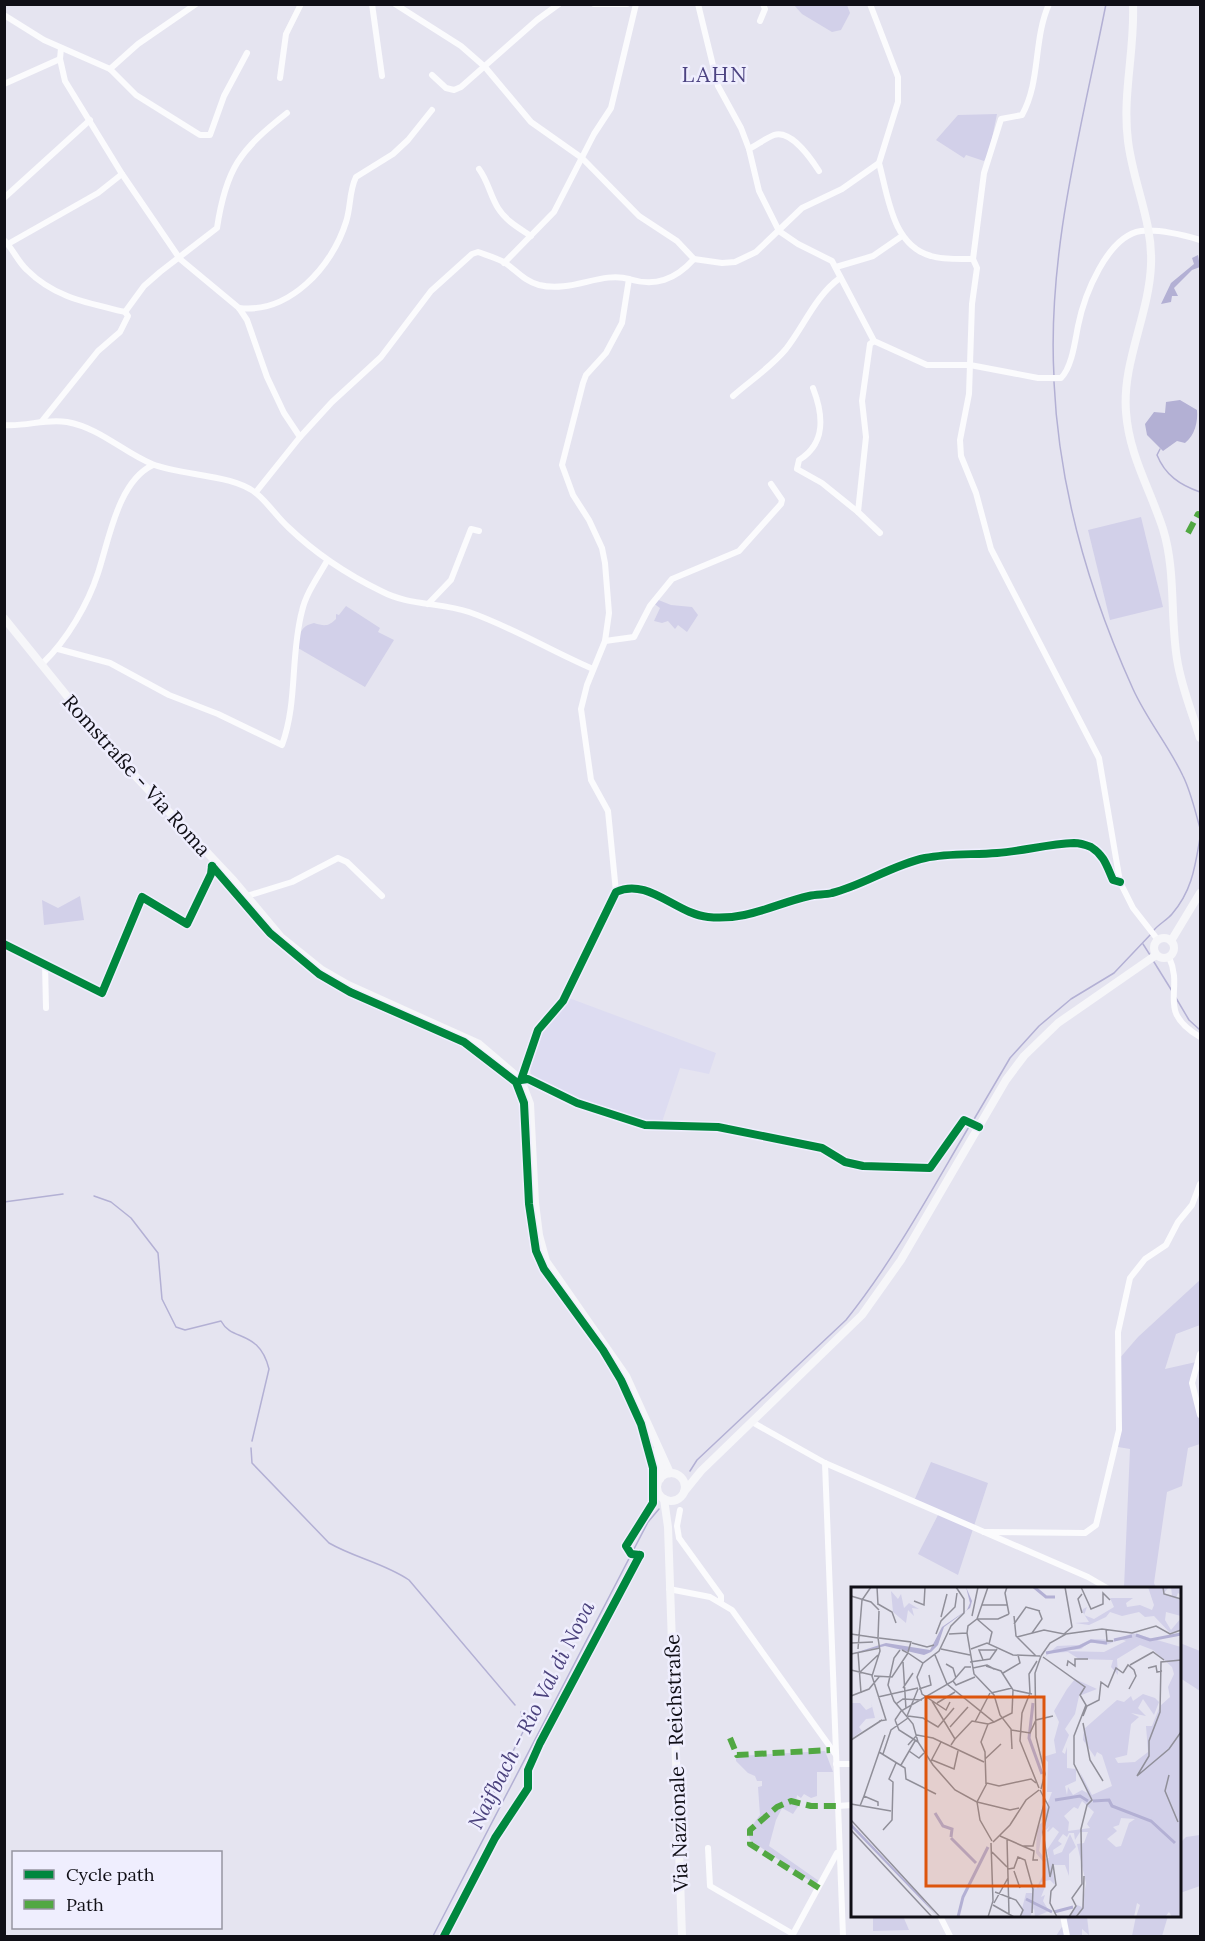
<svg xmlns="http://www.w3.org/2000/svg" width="1205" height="1941" font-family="Lora,serif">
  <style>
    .built { fill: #dddcf1 }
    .green { fill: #d2d0e9 }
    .water { fill: #b3b0d4 }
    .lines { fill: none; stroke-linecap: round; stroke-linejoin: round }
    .stream { stroke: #b3b0d4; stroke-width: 1.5 }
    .street { stroke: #fbfbfd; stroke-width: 6 }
    .secondary { stroke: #f6f6f9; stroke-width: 8 }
    .quiet { stroke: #51a842; stroke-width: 6; stroke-dasharray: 12 6; stroke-linecap: butt }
    .cycleway-casing { stroke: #efeefe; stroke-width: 11 }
    .cycleway { stroke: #00873e; stroke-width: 8 }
    .labels { text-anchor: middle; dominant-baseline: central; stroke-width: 5; stroke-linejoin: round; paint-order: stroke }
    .street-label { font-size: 20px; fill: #100f16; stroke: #efeefe }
    .water-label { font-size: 21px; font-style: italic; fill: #4b427d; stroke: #efeefe }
    .quarter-label { font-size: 22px; letter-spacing: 1.5px; fill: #4d4482; stroke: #efeefe }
    .inset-river { fill: none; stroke: #b3b0d4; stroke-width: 3 }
    .inset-road { fill: none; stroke: #908f99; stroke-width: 1.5 }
    .view { fill: #dd550c; fill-opacity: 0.15; stroke: #dd550c; stroke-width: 3 }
    .inset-edge { fill: none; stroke: #100f16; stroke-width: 3 }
  </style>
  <rect width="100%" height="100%" fill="#e5e4f0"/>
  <path class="built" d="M569,998L716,1053L709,1074L680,1068L661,1125L645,1123L581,1103L532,1079L529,1062L536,1042Z"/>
  <g class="green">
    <path d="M794,5H847L850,13L841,30L832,32L802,14Z"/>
    <path d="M997,114L989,153L984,161L966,155L964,158L936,140L958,115Z"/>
    <path d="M1141,517L1163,607L1110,620L1088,530Z"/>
    <path d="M656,599L671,605L692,607L698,615L687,632L678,625L675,629L668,621L662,623L654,621L660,608L653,603Z"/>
    <path d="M346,606L380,628L378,632L394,640L365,687L298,648C299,635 300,626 314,623C324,626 328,627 336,619V614L339,615Z"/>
    <path d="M80,896L84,920L44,925L42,900L58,908Z"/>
    <path d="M1200,1280V1325L1176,1334L1165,1369L1196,1362L1191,1383L1200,1411V1444L1188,1448L1182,1486L1167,1492L1154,1583L1156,1588H1124L1130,1449L1118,1447L1119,1359L1138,1337Z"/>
    <path d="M931,1462L988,1483L958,1575L918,1554L938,1515L914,1501Z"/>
    <path d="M1180,1643L1200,1651V1691L1180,1678Z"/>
    <path d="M825,1751L833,1772H817V1796L811,1798L804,1794L801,1798L797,1795L796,1802L799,1805L793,1814L782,1808L776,1820L769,1846L819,1881L816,1885L750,1840L748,1831L760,1815L758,1787L762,1786V1781H757L755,1776L748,1773L736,1761V1756Z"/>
    <path d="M1200,1835V1886L1180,1893V1843L1186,1837Z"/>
    <path d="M873,1916H903L909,1930L873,1931Z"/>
    <path d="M1069,1916H1087L1089,1935L1082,1929V1936H1056Z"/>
    <path d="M1136,1916H1168L1162,1936H1132Z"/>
  </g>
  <g class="water">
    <path d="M1198,255L1200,267L1192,270L1174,288L1178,296H1172L1171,302L1161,304L1171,283L1194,264L1192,258Z"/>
    <path d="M1180,400L1197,410C1198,422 1195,435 1185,443L1177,441L1163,451L1147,435L1145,424L1154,412L1165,413L1166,402Z"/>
  </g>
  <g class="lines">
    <g class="stream">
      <path d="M1054,377C1047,252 1082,126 1106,4"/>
      <path d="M1054,382C1059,489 1089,592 1133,689C1147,720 1169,746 1183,776C1191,792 1195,811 1200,828"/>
      <path d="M1160,449L1157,455C1165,475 1180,485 1200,492"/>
      <path d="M1154,930C1159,924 1167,920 1172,914C1192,891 1195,867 1200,838"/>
      <path d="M1143,944L1150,955"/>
      <path d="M1154,962L1172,991"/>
      <path d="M1176,998L1189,1020L1200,1030"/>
      <path d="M973,1121L1010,1058L1039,1026L1071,999L1114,973L1151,934"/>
      <path d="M94,1196L111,1202L131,1218L158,1253L162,1299L176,1327L185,1330L221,1321C232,1342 259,1329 269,1369L252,1441"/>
      <path d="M4,1202L63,1194"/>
      <path d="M251,1448L252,1463L329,1543C355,1558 384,1563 409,1580L515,1705"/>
      <path d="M690,1471L697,1460L846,1320C894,1260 931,1191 970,1125"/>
      <path d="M500,1806L493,1790L525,1728L521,1712"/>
      <path d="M433,1936L648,1522L659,1509"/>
    </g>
    <g class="street">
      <path d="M372,4L382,76"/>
      <path d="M395,4L461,46L485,67L531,122L582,158L639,216L677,241L694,259L722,263L735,262L756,252L802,208L842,189L879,163L898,102V77L870,4"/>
      <path d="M594,4H627"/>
      <path d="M698,4L718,86L741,128L749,149L759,191L779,231L798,244L832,261L874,341L927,365H970L1038,378H1061C1072,367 1075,341 1078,326C1084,296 1107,236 1141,231C1159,229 1183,235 1200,240"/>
      <path d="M1049,4C1033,40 1041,81 1022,115L1001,119L984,173L973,259L977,268L972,304L969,394L960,440L961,456L976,493L991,549L1099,758L1120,882L1133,908L1158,940"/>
      <path d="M4,15L44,40L110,69L136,95L200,135H210L224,96L247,53"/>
      <path d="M760,21L765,9L763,4"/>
      <path d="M61,48L60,59L65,81L122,174L180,259L239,308L247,320L267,377L284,413L300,437L256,492"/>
      <path d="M110,69L138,44L196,4"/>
      <path d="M432,75L446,88L454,90L461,87L537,20L559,4"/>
      <path d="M280,78L286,34L301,4"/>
      <path d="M4,84L60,59"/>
      <path d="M749,149C757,145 766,138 774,135C791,129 812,160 819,171"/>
      <path d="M879,163C888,196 892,245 931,256C944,260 959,259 973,259"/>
      <path d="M479,169C488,181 490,195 498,208C506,221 519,228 531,236"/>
      <path d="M4,198L90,120"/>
      <path d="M4,240C13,249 18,262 27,270C55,298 88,303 125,312L144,286L160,272L217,228C226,168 240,150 287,113"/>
      <path d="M8,244L98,193L122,174"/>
      <path d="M504,263L554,212L594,134L611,108L636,4"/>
      <path d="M836,267L873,256L902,236"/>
      <path d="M239,308C289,314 332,267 346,222C351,207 349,191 356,177L393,154L408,140L432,110"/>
      <path d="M874,341L870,344L862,401L866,437L858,512L880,533"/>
      <path d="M813,388C823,414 827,443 799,460L797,469L822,483L858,512"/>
      <path d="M733,396C751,380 770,368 786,349C804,326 816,295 840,278"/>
      <path d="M42,421L98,351L120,332L128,316L125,312"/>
      <path d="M4,425C26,427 46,418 67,422C100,428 123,452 152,464C181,476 234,474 257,494C268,503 277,517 288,527C316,554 346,574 381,591C409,606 439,602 469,612C512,627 551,651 593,669"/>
      <path d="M300,437L332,402L381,357L431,291L472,254L478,252C486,255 496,258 504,262C516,270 524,281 539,285C572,293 601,271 629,279"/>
      <path d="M428,604L451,580L471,529L479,531"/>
      <path d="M605,641L634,637L650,606L672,579L739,551L781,504L782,500L771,484"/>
      <path d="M58,649L110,663L169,695L218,714L282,745C298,701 290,656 302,611C306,593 318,577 327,561"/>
      <path d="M43,663C67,640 88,604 98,573C109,540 118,481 153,465"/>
      <path d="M616,892L608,811L591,780L581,709L587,685L605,641L609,613L605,563L602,548L589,520L573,495L562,465L583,383L586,375L606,353L622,323L629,279C655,287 675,280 694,259"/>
      <path d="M247,896L292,882L338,858L347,862L382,896"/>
      <path d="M187,924L211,874L214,859"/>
      <path d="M4,944L102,993"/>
      <path d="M1169,957C1185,992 1155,1010 1200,1037"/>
      <path d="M45,963L46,1008"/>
      <path d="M979,1127L964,1120L930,1168L863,1166L845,1162L822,1148L718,1127L645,1125L577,1103L528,1079L521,1080L538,1030L563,1001L616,892C648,877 676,914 708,917C747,921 774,904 809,896C817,894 825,895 832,893C864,885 892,865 925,858C949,853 973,855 997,853C1023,851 1048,844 1074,843C1080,843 1086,845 1091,847C1105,856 1107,867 1113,880L1120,882"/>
      <path d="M1200,1354L1192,1383L1200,1415"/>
      <path d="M752,1422L825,1463L1088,1577L1107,1588"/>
      <path d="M825,1463L843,1936"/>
      <path d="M680,1510L677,1526L679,1538L721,1596V1601"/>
      <path d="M984,1532L1085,1533L1096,1525L1119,1430L1118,1332L1130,1278L1145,1259L1166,1245L1178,1222L1192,1205L1200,1184"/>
      <path d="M669,1589L710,1597L732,1610L836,1755"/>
      <path d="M836,1764H852"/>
      <path d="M838,1806L852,1805"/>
      <path d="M708,1848L710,1886L793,1934"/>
      <path d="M940,1916L950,1936"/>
      <path d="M1063,1916L1067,1936"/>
      <path d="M792,1936L837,1853"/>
    </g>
    <g class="secondary">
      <path d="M1133,4C1135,50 1122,95 1128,141C1133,183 1153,222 1151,265C1149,315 1122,362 1126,412C1129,455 1150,489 1163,529C1176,571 1170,616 1177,659C1181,686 1192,712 1200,738"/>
      <path d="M4,618L109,748L234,881L281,937L322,970L348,985L479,1044L521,1080L530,1104L535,1203L539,1235L546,1261L626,1376L670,1473"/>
      <circle cx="1164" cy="948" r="10"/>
      <path d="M1171,941L1200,893"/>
      <path d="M655,1452L660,1468V1479"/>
      <circle cx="671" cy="1487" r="14"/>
      <path d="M684,1492L701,1471L862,1315L901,1260L1006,1080L1024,1056L1058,1023L1156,955"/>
      <path d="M664,1499L668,1527L682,1936"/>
    </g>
    <g class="quiet">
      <path d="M1188,533L1198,514L1200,515"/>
      <path d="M730,1738L737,1755L830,1750"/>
      <path d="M819,1888L750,1844V1830L777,1807L791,1801L811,1806H838"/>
    </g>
    <defs>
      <g id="cycleway">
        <path d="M212,866L270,933L319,974L350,992L464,1042L516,1082L524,1103L529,1204L536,1251L544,1269L603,1350L621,1380L641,1424L653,1468V1503L626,1546L631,1554L640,1555"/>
        <path d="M4,944L102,993L142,897L187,924L211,874L212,866"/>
        <path d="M979,1127L964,1120L930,1168L863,1166L845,1162L822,1148L718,1127L645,1125L577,1103L528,1079L521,1080L538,1030L563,1001L616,892C648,877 676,914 708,917C747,921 774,904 809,896C817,894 825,895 832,893C864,885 892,865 925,858C949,853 973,855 997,853C1023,851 1048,844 1074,843C1080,843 1086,845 1091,847C1105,856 1107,867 1113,880L1120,882"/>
        <path d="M444,1936L495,1838L528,1788V1770L540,1743L640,1555"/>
      </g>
    </defs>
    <use href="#cycleway" class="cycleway-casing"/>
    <use href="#cycleway" class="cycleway"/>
  </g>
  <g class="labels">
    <g class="street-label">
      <text transform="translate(137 775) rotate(48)">Romstraße - Via Roma</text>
      <text transform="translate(676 1763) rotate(-92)">Via Nazionale - Reichstraße</text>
    </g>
    <g class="water-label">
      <text transform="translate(531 1715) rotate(-63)">Naifbach - Rio Val di Nova</text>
    </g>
    <g class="quarter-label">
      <text x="715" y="74">LAHN</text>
    </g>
  </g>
  <g transform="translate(851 1587)">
    <rect width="330" height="330" fill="#e5e4f0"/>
    <path d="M297,0H318L313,6L321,9L320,0H330V8L327,6L325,11H330V29L315,25L314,33L320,43L330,31V43L319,46L303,29L294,30L288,25L271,29L259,25L255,30L238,38L224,36L238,35L231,24L232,22L236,20L233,28L243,32L263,20L259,11H282L289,6L275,16L276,20L289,18V13V18L301,23L303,18ZM40,4L47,12L50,7L53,21L58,16L68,22L61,21L63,29L57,23L55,36L42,25ZM282,46L330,60V330H321L318,325L314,330H285L289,318L286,316L283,330H217L226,318L231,320L235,296L226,257L233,256L237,245H229L224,253L223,246H218L216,250L212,247L207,254L211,257L202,263L203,268L211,265L219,247L225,260L218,267V289L214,278H201L204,298L199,293L190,295L188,301L194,300L190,310L194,308L192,314L198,324L184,330L183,321L179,330H169L175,306H181L180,294L185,302L193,286L194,277L185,266L186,240L194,233L193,226L201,205H196L197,175L192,170L205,166L203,153L208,135L203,124L216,102L224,92L246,102L228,109L224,127L214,142L218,148L211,165L214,167L216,160V181L225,182V194L214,199L216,208L217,200L222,208L231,203L236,206L229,185L241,208L261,199L251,168L246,165L244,170L232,153L233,142L266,113L273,115L280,109L282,114L292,107L304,111L308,115L303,128L292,112L287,121L295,129L280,126L288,130L280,137L276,168L264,171L267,176L284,175L297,165L295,139H301L309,119L319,110L317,100L323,87L321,80L302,63L289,58L266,72L267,88L260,80L262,73L228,72L217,65L199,66L190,73L206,59L228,58L240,52L265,53ZM270,52L275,54L253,65L211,64L230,62L239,55L255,58ZM231,214L243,225L236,237L239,241L217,244L218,235L213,229L223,220L227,222ZM270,231L284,232L278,236L270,259L265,260L256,252L266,244L262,240L268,238ZM192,239L195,243L199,239L196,244L197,245L202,240L208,245L196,263L198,271L194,272L188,264ZM20,115L24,131L15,132L8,140L11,144L0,152V116H9L15,123L21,120Z" fill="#d2d0e9" fill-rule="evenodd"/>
    <path d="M115,0L121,14L119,21L93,40L87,58L80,65L73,68L34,59L0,67L35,56L79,63L91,40L116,23L119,16ZM0,236L68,308L87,330L0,240Z" fill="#b3b0d4"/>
    <path class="inset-river" d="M183,0L195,10H204M285,48L299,53L330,47M263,53L281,49M195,66L228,60L240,54L256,56M182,116L178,151L191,187M204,213L229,209L237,214M242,214L258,213L261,219L300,234L324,256M84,226L92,239L101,242L100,250M100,251L125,276M175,312L201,325M203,325L222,320M107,330L112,310L137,260"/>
    <path class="inset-road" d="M26,0L27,18M156,0L154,6L158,27M230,0L240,22L252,17V6L259,13M312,0L313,7L330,12M0,9L20,15L28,23M63,14L73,18L74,0M27,17L41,25L45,36M131,18H156M231,26L227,12L231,7M158,27L147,32H126L117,39L116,46L123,87L143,108L149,128L160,142L161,162M121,29L127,0M163,29L165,49L185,69M90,30L96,7M126,32L137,0M126,32L141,45L138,57M163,37L175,20L189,24M255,42L256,54H262M181,46L191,32L188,24M0,47L27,51M85,47L90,34L104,20L106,6M98,47L116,46M166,50L193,43L213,47L221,40L214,0M27,51L29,64L21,89L35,133L28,134M27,51L28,24M28,51L60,55L57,65M0,56L22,55M61,56L76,60L83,58M7,62L11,13L20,0M90,62L119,68M120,62L136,56L162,68L189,69M49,63L43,71L37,98L43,114L62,137L67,155L82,178L104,203L126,215L129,233L141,254M7,65L10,106M57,66L72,76L88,64L100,39L113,26V12L105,0M0,67L29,61M84,68L96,97L143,135L161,126L162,103M190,69L199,56L215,47L251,42L281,46L305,39L319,47L330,43M192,70L234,100L229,108L235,118L223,149V177L241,213L236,218L230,242L231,297L221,311L225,319L218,330M132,73L128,63H145M330,73L310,75L309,125L298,154V169L286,189L318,162L330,145M52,75L55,122M119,75L139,72L146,62M72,76L66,90L71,107L95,123L99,115M95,77L102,81L105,91M279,78L302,65L313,73M135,79L150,84L162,103L181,107M216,79L217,74L224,79V72H237M122,81L136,78L143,82M297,81L305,79L306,85L311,84M0,83L21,88M9,85L27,68M152,86L169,76L167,68M272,86L277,78L283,83L285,89L278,102M23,89L41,90L57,66L51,63M102,94L105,98L124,90M52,101L62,86M68,102L80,98L78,88M140,106L161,101M179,106L171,126L169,154L188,201M179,106L178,87L186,74M0,109L18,102L28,90M27,110L67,101M81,114L104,152L100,158M86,116L104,105M45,117L52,112L71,113M56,129L67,102M57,129L72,131L87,140L103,121M232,129L236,119L248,113L250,95L257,100L265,81L272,86M44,133L50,124L102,94L114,80H120M44,133L48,143L67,155M124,135L139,106M232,136L239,173L252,194M99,140L117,120M160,143L179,146L185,133L202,129M104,152L121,134L137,137M0,153L31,133M57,158L66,148L82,151L133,175M58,164L68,171L73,166M28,165L54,181L55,192L85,207M32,167L40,143L57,131M134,172L150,157M81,173L103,182L107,164M80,174L90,155M50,178L64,154M318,188L314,204L327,235M135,197L134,165L130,155L137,137L143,135M190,202L194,187L185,150L184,86L190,69M189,203L198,220L192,245L199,290L202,277L205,298L200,304L199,316L206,330M13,209L34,148M0,217L40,224M9,219L13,209L27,215V219M168,221L159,223L126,215L136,196L148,199L180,192L185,196M0,233L89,330M0,243L81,330M32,243L41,233L42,195L38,192L45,176M149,249L183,264L182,273H187M156,252L158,327M142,255L159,238L175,213L188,203M171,259H182L194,213M141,265L156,280M157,282L163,281L167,270L174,273L182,302L181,326M163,284L169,301M144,305L165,313L172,323L169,330M143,316L157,291M142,318L163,330M137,330L142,314L140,256M225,330L232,321L233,289"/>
    <path class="view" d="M75,110H193V299H75Z"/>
    <rect width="330" height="330" class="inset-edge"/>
  </g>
  <rect width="1205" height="1941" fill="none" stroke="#100f16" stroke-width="12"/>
  <rect x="12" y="1851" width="210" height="78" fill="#efeefe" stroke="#9695a1" stroke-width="1.5"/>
  <rect x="24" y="1870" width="30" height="9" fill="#00873e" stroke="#9695a1" stroke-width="1.5"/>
  <text x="66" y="1881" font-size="18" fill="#100f16">Cycle path</text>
  <rect x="24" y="1900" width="30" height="9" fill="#51a842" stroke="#9695a1" stroke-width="1.5"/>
  <text x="66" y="1911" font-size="18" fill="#100f16">Path</text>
</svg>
